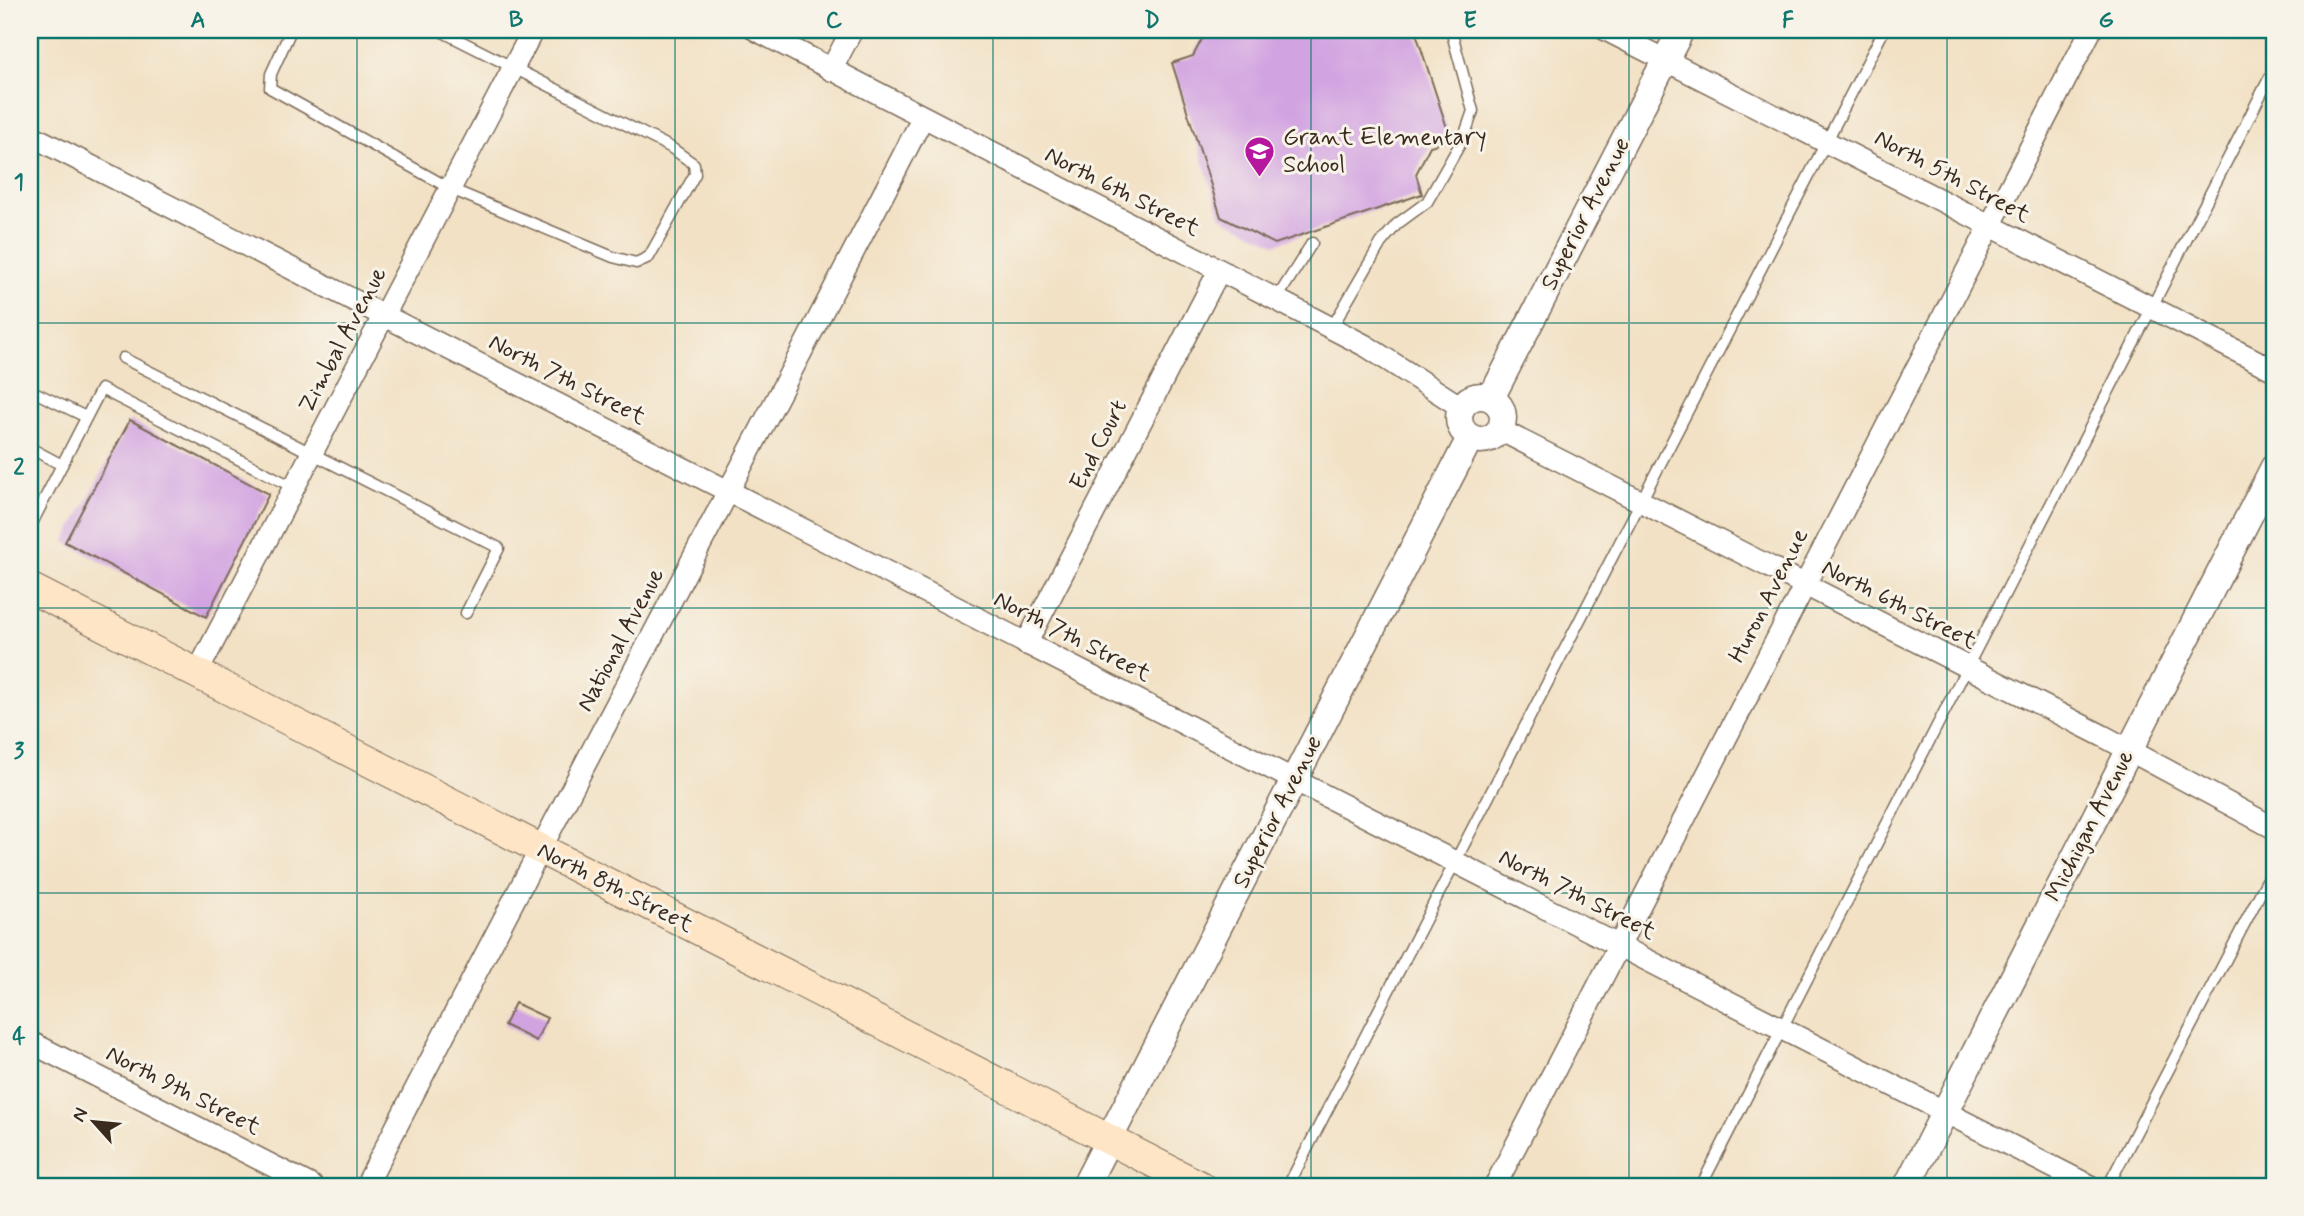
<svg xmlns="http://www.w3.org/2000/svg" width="2304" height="1216" font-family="Mynerve,sans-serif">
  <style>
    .building { fill: #d2a3e1 }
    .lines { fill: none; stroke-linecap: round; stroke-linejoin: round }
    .service-casing { stroke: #7b6a58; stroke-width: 13 }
    .minor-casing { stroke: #7b6a58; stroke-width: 24 }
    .tertiary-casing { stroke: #7b6a58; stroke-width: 29 }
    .secondary-casing { stroke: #7b6a58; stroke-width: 32 }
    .service { stroke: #fff; stroke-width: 10 }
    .minor { stroke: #fff; stroke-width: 21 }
    .tertiary { stroke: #fff; stroke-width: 26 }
    .secondary { stroke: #fde5c5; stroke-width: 30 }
    .grid { fill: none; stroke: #0f766e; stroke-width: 2; stroke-opacity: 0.55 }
    .labels { text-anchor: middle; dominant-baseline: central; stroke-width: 6; stroke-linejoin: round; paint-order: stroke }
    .poi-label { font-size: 24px; fill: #3b2a1e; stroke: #f7f3e8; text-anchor: start }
    .street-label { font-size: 24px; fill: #3b2a1e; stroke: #f7f3e8 }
    .neatline { fill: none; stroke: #0f766e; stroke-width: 2.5 }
    .grid-label { font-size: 23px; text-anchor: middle; font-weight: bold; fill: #0f766e }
  </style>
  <rect width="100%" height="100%" fill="#f7f3e8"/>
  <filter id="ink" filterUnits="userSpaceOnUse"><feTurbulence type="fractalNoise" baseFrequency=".0143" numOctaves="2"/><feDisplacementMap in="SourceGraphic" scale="14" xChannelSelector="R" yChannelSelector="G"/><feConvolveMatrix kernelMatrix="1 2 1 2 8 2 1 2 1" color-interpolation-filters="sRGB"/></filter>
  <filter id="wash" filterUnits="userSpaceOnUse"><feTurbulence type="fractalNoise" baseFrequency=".00686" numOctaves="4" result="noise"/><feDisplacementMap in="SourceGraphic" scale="28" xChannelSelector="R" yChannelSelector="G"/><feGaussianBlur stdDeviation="1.57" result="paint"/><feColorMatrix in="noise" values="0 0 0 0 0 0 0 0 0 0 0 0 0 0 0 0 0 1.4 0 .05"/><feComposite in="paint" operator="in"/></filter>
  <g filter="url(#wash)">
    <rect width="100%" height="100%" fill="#f2e1c5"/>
    <g id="blocks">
      <g class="building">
        <path d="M1207,30H1415L1451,140L1430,146L1416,174L1422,194L1275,244L1221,217L1172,63L1193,56Z"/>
        <path d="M130,420L269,494L206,617L65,542Z"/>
        <path d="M515,1003L547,1018L536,1041L504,1025Z"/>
      </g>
    </g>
  </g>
  <g filter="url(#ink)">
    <use href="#blocks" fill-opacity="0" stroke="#7b6a58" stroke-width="2"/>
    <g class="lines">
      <defs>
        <g id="service">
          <path d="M291,30L271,74L270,88L451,189L613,257L636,263L649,257L695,174L694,164L670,147L439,30"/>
          <path d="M1276,300L1312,243"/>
          <path d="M1331,329L1381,243L1397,224L1427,202L1464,137L1473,111L1451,30"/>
          <path d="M123,358L499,548L466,613"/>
          <path d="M30,390L86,417"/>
          <path d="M30,448L62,465"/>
          <path d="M30,527L101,389L295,488"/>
          <path d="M1288,1186L1884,30"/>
          <path d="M1701,1186L2274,69"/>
          <path d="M2108,1186L2274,867"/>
        </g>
        <g id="minor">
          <path d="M756,30L1366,346L1461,407"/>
          <path d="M1606,30L2274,370"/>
          <path d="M831,70L852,30"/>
          <path d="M30,135L2090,1186"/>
          <path d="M1500,430L2103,736L2274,828"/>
          <path d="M1026,644L1219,271"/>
          <path d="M197,673L533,30"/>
          <path d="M30,1042L312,1186"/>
          <path d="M366,1186C548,829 739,476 922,119"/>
          <path d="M1495,1186L2091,30"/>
        </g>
        <g id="tertiary">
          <circle cx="1481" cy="418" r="22"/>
          <path d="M1491,398L1681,30"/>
          <path d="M1085,1186L1470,438"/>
          <path d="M1907,1186L2274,467"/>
        </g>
        <path id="secondary" d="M30,588L1200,1186"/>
      </defs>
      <use href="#service" class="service-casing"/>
      <use href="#minor" class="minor-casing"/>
      <use href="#tertiary" class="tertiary-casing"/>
      <use href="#secondary" class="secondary-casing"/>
      <use href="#service" class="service"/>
      <use href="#minor" class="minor"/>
      <use href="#tertiary" class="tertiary"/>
      <use href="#secondary" class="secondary"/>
    </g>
  </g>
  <path class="grid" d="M357,30V1186M675,30V1186M993,30V1186M1311,30V1186M1629,30V1186M1947,30V1186M30,323H2274M30,608H2274M30,893H2274"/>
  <defs>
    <symbol id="school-pin" viewBox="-11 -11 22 30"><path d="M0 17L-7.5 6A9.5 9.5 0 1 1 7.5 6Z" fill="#b5179e" stroke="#f7f3e8"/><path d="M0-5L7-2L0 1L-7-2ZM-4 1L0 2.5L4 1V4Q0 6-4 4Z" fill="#fff"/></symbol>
  </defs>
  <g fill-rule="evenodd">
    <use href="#school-pin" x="1242" y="134" width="35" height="47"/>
  </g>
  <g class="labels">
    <g class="poi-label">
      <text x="1283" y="137">Grant Elementary<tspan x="1283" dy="28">School</tspan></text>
    </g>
    <g class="street-label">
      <text transform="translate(1952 177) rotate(28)">North 5th Street</text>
      <text transform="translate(1122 192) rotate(27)">North 6th Street</text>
      <text transform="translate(1586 214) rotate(-63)">Superior Avenue</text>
      <text transform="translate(343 340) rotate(-62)">Zimbal Avenue</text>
      <text transform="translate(567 380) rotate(27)">North 7th Street</text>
      <text transform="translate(1099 445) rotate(-63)">End Court</text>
      <text transform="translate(1769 596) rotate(-63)">Huron Avenue</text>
      <text transform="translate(1899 605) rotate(27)">North 6th Street</text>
      <text transform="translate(1072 637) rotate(27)">North 7th Street</text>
      <text transform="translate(621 640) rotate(-62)">National Avenue</text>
      <text transform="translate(1278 812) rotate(-63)">Superior Avenue</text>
      <text transform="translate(2090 826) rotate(-63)">Michigan Avenue</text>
      <text transform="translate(615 888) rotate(27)">North 8th Street</text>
      <text transform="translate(1577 895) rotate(27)">North 7th Street</text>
      <text transform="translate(183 1091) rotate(27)">North 9th Street</text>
    </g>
  </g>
  <rect width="2304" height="1216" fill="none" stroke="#f7f3e8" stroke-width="77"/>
  <g transform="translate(94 1122) rotate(297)" stroke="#f7f3e8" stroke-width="5" paint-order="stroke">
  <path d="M0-5L12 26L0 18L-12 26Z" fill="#3b2a1e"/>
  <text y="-10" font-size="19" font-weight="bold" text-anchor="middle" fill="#3b2a1e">N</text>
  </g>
  <rect x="38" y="38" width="2228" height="1140" class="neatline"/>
  <g class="grid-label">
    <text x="198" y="27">A</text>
    <text x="516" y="27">B</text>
    <text x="834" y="27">C</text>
    <text x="1152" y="27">D</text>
    <text x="1470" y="27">E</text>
    <text x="1788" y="27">F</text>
    <text x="2106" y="27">G</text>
    <text x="19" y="189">1</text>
    <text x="19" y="474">2</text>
    <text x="19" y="758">3</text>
    <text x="19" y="1043">4</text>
  </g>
</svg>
